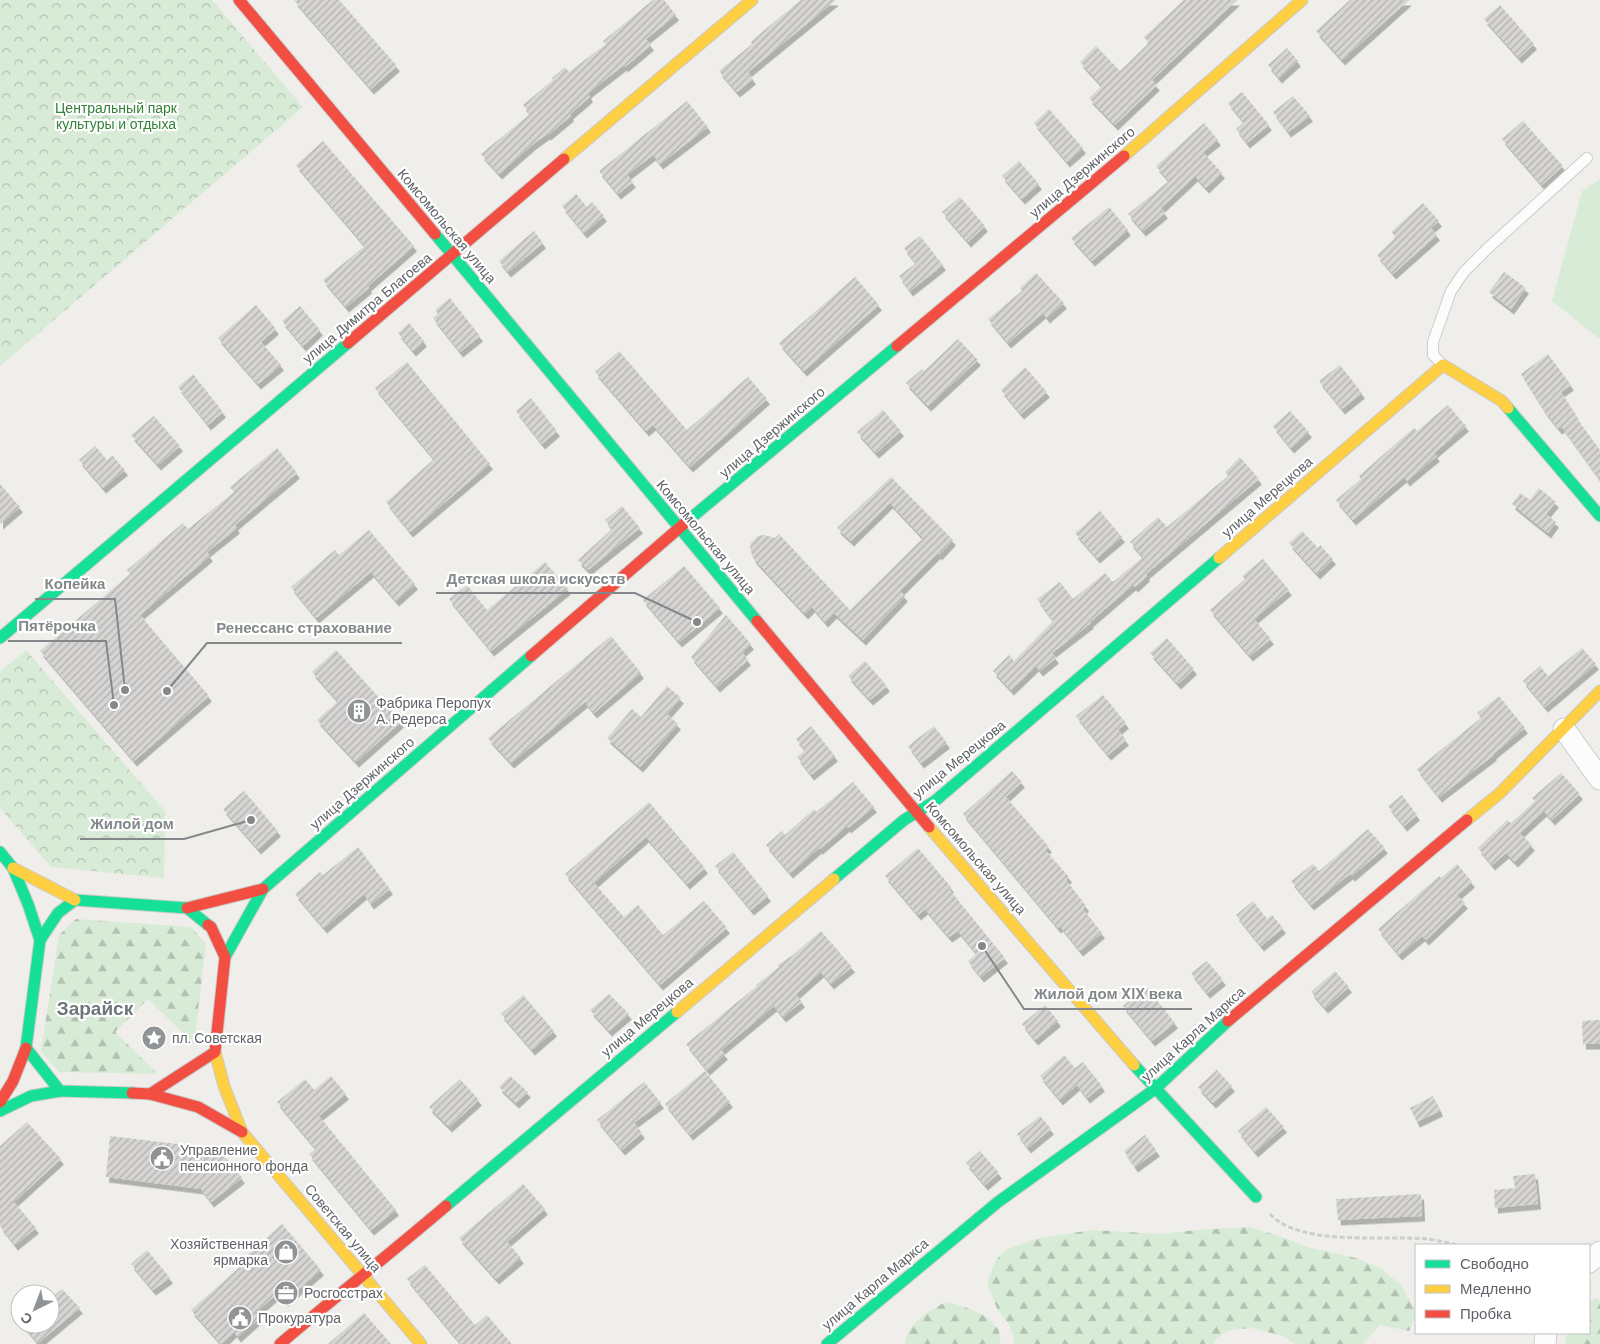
<svg xmlns="http://www.w3.org/2000/svg" width="1600" height="1344" font-family="'DM Sans',sans-serif">
  <style>
    .green { fill: #d8ebd6 }
    .forest { fill: url(#forest-firs) }
    .park { fill: url(#park-crowns) }
    .building { fill: url(#building-hatch); filter: url(#shadow) }
    .lines { fill: none; stroke-linecap: round; stroke-linejoin: round }
    .lane-casing { stroke: #cbcccc; stroke-width: 12 }
    .street-casing { stroke: #cbcccc; stroke-width: 23 }
    .fast-casing { stroke: #cacacb; stroke-width: 13 }
    .slow-casing { stroke: #cacacb; stroke-width: 13 }
    .jam-casing { stroke: #cacacb; stroke-width: 13 }
    .path { stroke: #cacfcc; stroke-width: 3; stroke-dasharray: 5 2.5; stroke-linecap: butt }
    .lane { stroke: #fdfcfc; stroke-width: 10 }
    .street { stroke: #fdfcfc; stroke-width: 21 }
    .fast { stroke: #16e098; stroke-width: 11 }
    .slow { stroke: #ffcf43; stroke-width: 11 }
    .jam { stroke: #f24e42; stroke-width: 11 }
    .labels { text-anchor: middle; dominant-baseline: central; stroke-width: 4.5; stroke-linejoin: round; paint-order: stroke }
    .park-label { font-size: 14px; fill: #348238; stroke: #fff }
    .street-label { font-size: 14px; fill: #5f6368; stroke: #fff }
    .poi-label { font-size: 14px; fill: #5f6368; stroke: #fff; text-anchor: start }
    .district-label { font-size: 19px; font-weight: bold; fill: #70757a; stroke: #fff }
    .leader { fill: none; stroke: #84888a; stroke-width: 2 }
    .callout-dot { fill: #84888a; stroke: #fff; stroke-width: 2 }
    .callout-label { font-size: 15px; text-anchor: middle; font-weight: bold; fill: #84888a; stroke: #fff; stroke-width: 4.5; stroke-linejoin: round; paint-order: stroke }
  </style>
  <defs>
    <pattern id="forest-firs" width="22" height="20" patternUnits="userSpaceOnUse" patternTransform="scale(1.25)"><rect width="22" height="20" fill="#d8ebd6"/><path d="M5 1l3.5 6h-7zM16 11l3.5 6h-7z" fill="#b2c2b1"/></pattern>
    <pattern id="park-crowns" width="20" height="18" patternUnits="userSpaceOnUse" patternTransform="scale(1.25)"><rect width="20" height="18" fill="#d8ebd6"/><path d="M2 6a3 3 0 1 1 6 0M12 15a3 3 0 1 1 6 0" fill="none" stroke="#b2c2b1"/></pattern>
    <pattern id="building-hatch" width="6" height="6" patternUnits="userSpaceOnUse" patternTransform="scale(1.25)"><rect width="6" height="6" fill="#d6d5d3"/><path d="M-1 1l2-2M0 6l6-6M5 7l2-2" fill="none" stroke="#b1b0af"/></pattern>
    <filter id="shadow"><feDropShadow dx="3" dy="5.5" stdDeviation="0" flood-color="#0004"/></filter>
  </defs>
  <rect width="100%" height="100%" fill="#efeeea"/>
  <path class="green" d="M1600,179V339L1552,301L1582,191Z"/>
  <g class="forest">
    <path d="M76,919L191,927L206,944L194,1044L148,999L115,1032L158,1074L59,1072L41,1051L59,935Z"/>
    <path d="M1250,1227L1279,1236L1307,1247L1356,1258L1380,1268L1401,1285L1416,1311V1315L1409,1331L1380,1325L1363,1344H1295L1283,1336L1251,1328L1230,1330L1216,1338L1214,1344H1014L1013,1336L1009,1324L998,1311L987,1283L996,1260L1006,1250L1036,1239L1091,1230L1163,1234L1196,1230Z"/>
    <path d="M1596,1298L1600,1301V1344H1565L1567,1333H1589V1302Z"/>
    <path d="M946,1302C963,1306 988,1313 998,1329C1000,1332 1000,1340 1001,1344H905C907,1324 929,1310 946,1302Z"/>
  </g>
  <g class="park">
    <path d="M0,0H212L303,107L0,366Z"/>
    <path d="M26,650L165,811L164,878L51,867L0,808V672Z"/>
  </g>
  <g class="building">
    <path d="M294,0H339L397,66L371,89Z"/>
    <path d="M653,0H664L676,15L646,39L651,45L625,67L624,65L588,93L590,97L570,114L571,116L548,135L547,134L532,145L499,174L481,154L530,114L523,105L553,80L552,78L565,67L569,72L606,44L603,41Z"/>
    <path d="M801,0H836L748,72L753,79L737,92L719,71L752,44L751,42L768,27Z"/>
    <path d="M1184,0H1237L1152,80L1157,85L1115,125L1089,98L1102,86L1080,62L1096,46L1120,71L1149,43L1144,37Z"/>
    <path d="M1350,0H1409L1342,60L1316,31Z"/>
    <path d="M1500,5L1534,44L1519,58L1484,19Z"/>
    <path d="M1287,48L1298,61L1279,78L1268,65Z"/>
    <path d="M1242,92L1269,125L1247,143L1236,129L1244,122L1228,103Z"/>
    <path d="M1293,96L1310,116L1288,132L1273,112Z"/>
    <path d="M687,101L708,127L660,164L653,155L627,175L633,182L618,194L599,171Z"/>
    <path d="M1049,109L1083,148L1067,162L1034,123Z"/>
    <path d="M1523,121L1563,166L1542,185L1502,139Z"/>
    <path d="M1204,123L1218,140L1203,152L1222,173L1206,188L1195,176L1161,208L1165,213L1143,231L1128,214L1169,181L1156,166Z"/>
    <path d="M323,141L414,246L368,286L369,288L346,307L323,280L365,246L296,165Z"/>
    <path d="M1019,161L1039,184L1022,199L1002,176Z"/>
    <path d="M576,194L587,207L592,202L604,216L584,233L562,206Z"/>
    <path d="M960,197L985,226L968,242L942,212Z"/>
    <path d="M1423,203L1439,221L1431,228L1437,235L1393,274L1377,255L1396,237L1391,232Z"/>
    <path d="M1109,207L1128,230L1092,261L1071,238Z"/>
    <path d="M534,231L543,243L508,272L499,261Z"/>
    <path d="M920,236L943,265L910,291L899,276L916,263L904,248Z"/>
    <path d="M1504,272L1526,288L1511,309L1489,292Z"/>
    <path d="M1036,273L1064,303L1047,318L1043,313L1008,343L988,319L1022,291L1020,288Z"/>
    <path d="M855,277L879,305L804,371L779,343Z"/>
    <path d="M450,298L480,336L460,352L433,318L438,314L435,310Z"/>
    <path d="M256,305L276,329L261,342L281,365L258,384L218,338Z"/>
    <path d="M300,306L320,330L303,346L282,321Z"/>
    <path d="M409,323L424,341L413,351L398,333Z"/>
    <path d="M958,339L978,360L928,406L906,383L922,369L924,371Z"/>
    <path d="M619,351L687,430L748,377L767,399L690,467L653,425L646,431L595,372Z"/>
    <path d="M1548,354L1571,385L1561,392L1576,415L1575,416L1600,450V480L1562,427L1559,429L1545,412L1521,374Z"/>
    <path d="M407,362L490,464L410,532L386,502L434,459L375,388Z"/>
    <path d="M1340,365L1362,393L1342,409L1319,381Z"/>
    <path d="M1025,367L1047,392L1021,414L1001,390Z"/>
    <path d="M193,374L223,412L208,425L178,387Z"/>
    <path d="M531,398L557,431L542,444L516,411Z"/>
    <path d="M1448,405L1466,426L1434,453L1437,456L1420,470L1407,481L1404,477L1353,520L1336,500L1361,479L1359,476L1401,439L1414,428L1417,431Z"/>
    <path d="M883,410L901,431L876,453L857,432Z"/>
    <path d="M1290,411L1309,432L1291,448L1273,426Z"/>
    <path d="M154,416L180,446L158,465L131,435Z"/>
    <path d="M95,446L107,460L112,455L125,470L103,488L79,460Z"/>
    <path d="M277,448L297,473L235,525L237,528L207,552L210,556L140,615L209,696L134,761L40,651L130,574L127,570L183,523L188,529L234,492L230,487Z"/>
    <path d="M1240,457L1259,479L1146,574L1147,576L1135,587L1133,585L1090,622L1091,623L1052,653L1056,658L1040,671L1036,666L1011,690L993,671L1009,655L1014,661L1053,621L1037,599L1060,582L1073,599L1105,573L1113,582L1143,557L1130,542L1158,517L1167,527L1228,476L1225,472Z"/>
    <path d="M891,477L953,540L939,555L938,553L900,591L905,596L863,640L834,613L825,622L812,607L805,614L753,558L750,548L751,543L758,536L764,535L775,538L779,534L850,610L923,538L890,503L851,541L837,528Z"/>
    <path d="M0,484L20,507L0,524Z"/>
    <path d="M1539,488L1556,502L1546,514L1556,522L1548,533L1512,504L1520,493L1530,500Z"/>
    <path d="M622,506L640,528L588,570L578,560L612,529L605,520Z"/>
    <path d="M1100,511L1122,537L1097,558L1075,533Z"/>
    <path d="M369,530L415,584L396,601L371,572L316,618L291,587L335,550L339,555Z"/>
    <path d="M1302,531L1318,548L1320,545L1333,559L1317,574L1289,543Z"/>
    <path d="M1263,559L1289,590L1254,619L1271,639L1250,656L1210,610L1245,579L1242,576Z"/>
    <path d="M545,562L568,589L491,651L449,599L467,585L487,610Z"/>
    <path d="M684,566L720,608L679,642L643,600Z"/>
    <path d="M726,615L751,644L742,652L748,660L717,687L691,657Z"/>
    <path d="M611,636L641,673L594,713L585,702L511,763L488,738Z"/>
    <path d="M1167,638L1194,669L1178,684L1150,653Z"/>
    <path d="M1582,648L1596,664L1545,707L1523,681L1540,666L1548,676Z"/>
    <path d="M336,650L401,722L356,762L317,720L338,701L312,672Z"/>
    <path d="M865,661L887,686L870,700L848,676Z"/>
    <path d="M667,686L681,698L667,714L678,724L640,767L607,738L632,709L641,717Z"/>
    <path d="M1103,695L1126,723L1118,730L1126,740L1108,755L1076,716Z"/>
    <path d="M1499,696L1525,728L1493,754L1494,755L1439,797L1417,769L1481,718L1477,713Z"/>
    <path d="M811,726L835,756L811,775L797,757L805,750L796,739Z"/>
    <path d="M934,726L947,743L921,763L908,746Z"/>
    <path d="M1012,771L1022,782L1006,797L1049,847L1045,850L1069,877L1066,880L1086,906L1083,909L1102,933L1080,951L1060,926L1058,928L963,814Z"/>
    <path d="M1561,773L1580,794L1552,820L1544,811L1520,833L1532,845L1515,862L1506,853L1492,865L1478,848L1507,820L1511,823L1535,801L1532,798Z"/>
    <path d="M853,782L874,807L848,828L847,826L820,849L819,848L790,873L766,845L782,831L785,835L814,809L816,812Z"/>
    <path d="M244,791L278,831L258,849L223,809Z"/>
    <path d="M1402,795L1417,815L1404,826L1388,806Z"/>
    <path d="M649,802L705,868L687,884L646,837L594,883L624,917L638,905L663,935L704,901L727,928L660,985L565,874Z"/>
    <path d="M1368,829L1385,848L1352,876L1350,874L1311,905L1291,881L1313,864L1319,871Z"/>
    <path d="M358,847L390,889L371,904L364,894L324,928L295,894L320,872L323,875Z"/>
    <path d="M918,848L951,887L949,889L1005,958L981,977L968,961L977,954L958,931L949,937L925,909L918,915L885,876Z"/>
    <path d="M733,852L768,896L751,910L715,866Z"/>
    <path d="M1457,864L1472,882L1457,895L1465,903L1426,940L1422,936L1399,955L1378,929L1439,876L1441,878Z"/>
    <path d="M1253,901L1267,919L1272,915L1283,928L1261,946L1236,915Z"/>
    <path d="M821,931L852,967L831,984L821,972L796,994L802,1002L783,1017L774,1006L721,1050L725,1054L707,1070L686,1044L757,986L756,985L779,967L778,965L793,955Z"/>
    <path d="M1207,961L1223,980L1207,993L1191,973Z"/>
    <path d="M1335,971L1349,987L1325,1008L1311,992Z"/>
    <path d="M1146,987L1175,1023L1152,1041L1123,1006Z"/>
    <path d="M609,994L629,1014L609,1031L590,1010Z"/>
    <path d="M523,995L554,1031L532,1050L501,1014Z"/>
    <path d="M1045,1005L1058,1021L1035,1040L1022,1024Z"/>
    <path d="M1600,1020V1044H1583L1582,1021Z"/>
    <path d="M1064,1055L1075,1068L1083,1062L1102,1086L1087,1098L1077,1085L1060,1100L1040,1076Z"/>
    <path d="M1217,1070L1232,1086L1213,1103L1198,1087Z"/>
    <path d="M705,1071L730,1102L690,1135L665,1104Z"/>
    <path d="M331,1076L346,1094L319,1116L396,1210L371,1230L309,1154L316,1149L277,1102L305,1079L314,1090Z"/>
    <path d="M510,1076L528,1092L516,1103L499,1087Z"/>
    <path d="M460,1079L479,1100L449,1127L429,1107Z"/>
    <path d="M644,1082L661,1103L634,1123L642,1133L622,1150L597,1120Z"/>
    <path d="M1433,1096L1440,1111L1417,1122L1410,1108Z"/>
    <path d="M1266,1107L1284,1127L1255,1152L1238,1131Z"/>
    <path d="M1040,1116L1051,1129L1028,1148L1017,1134Z"/>
    <path d="M27,1122L61,1159L14,1202L36,1228L15,1245L0,1226V1146Z"/>
    <path d="M1145,1135L1157,1151L1135,1167L1124,1151Z"/>
    <path d="M110,1136L219,1149L242,1178L211,1202L201,1189L106,1177Z"/>
    <path d="M980,1151L999,1173L985,1185L966,1163Z"/>
    <path d="M1535,1174L1538,1204L1495,1208L1494,1190L1515,1188L1513,1176Z"/>
    <path d="M523,1184L545,1209L507,1242L521,1258L496,1279L459,1238Z"/>
    <path d="M1421,1194L1422,1216L1338,1220L1336,1199Z"/>
    <path d="M282,1224L321,1270L285,1301L278,1293L255,1313L259,1318L238,1337L234,1332L221,1344L191,1310L249,1259L246,1256Z"/>
    <path d="M147,1250L170,1278L153,1290L131,1264Z"/>
    <path d="M425,1265L475,1325L487,1315L512,1344H461L407,1279Z"/>
    <path d="M62,1289L80,1308L38,1343L22,1324H50V1299Z"/>
    <path d="M364,1313L391,1344H328Z"/>
  </g>
  <g class="lines">
    <defs>
      <path id="lane" d="M1442,364L1433,355V342L1451,291L1464,272L1488,248L1587,158"/>
      <g id="street">
        <path d="M1564,729L1600,779"/>
        <path d="M1589,1262L1600,1252"/>
        <path d="M1545,1344L1546,1333"/>
      </g>
      <g id="fast">
        <path d="M435,234L757,621"/>
        <path d="M1508,408L1600,516"/>
        <path d="M685,523L897,346"/>
        <path d="M0,638L348,343"/>
        <path d="M0,852L13,868L28,904L40,940L26,1048L60,1091L132,1093"/>
        <path d="M834,879L904,820L935,801L1219,558"/>
        <path d="M40,940L58,913L75,900L187,908L208,925"/>
        <path d="M225,957L263,889L531,656"/>
        <path d="M1134,1065L1256,1197"/>
        <path d="M0,1111L31,1096L60,1091"/>
        <path d="M446,1206L677,1012"/>
        <path d="M827,1344L998,1202L1155,1089L1228,1021"/>
      </g>
      <g id="slow">
        <path d="M1124,156L1302,0"/>
        <path d="M564,159L752,0"/>
        <path d="M1219,558L1443,365L1502,401L1508,408"/>
        <path d="M1467,820L1500,793L1600,691"/>
        <path d="M929,827L1134,1065"/>
        <path d="M13,868L75,900"/>
        <path d="M677,1012L834,879"/>
        <path d="M215,1052L224,1086L242,1132L421,1344"/>
      </g>
      <g id="jam">
        <path d="M239,0L435,234"/>
        <path d="M348,343L564,159"/>
        <path d="M897,346L1124,156"/>
        <path d="M757,621L929,827"/>
        <path d="M531,656L685,523"/>
        <path d="M187,908L263,889"/>
        <path d="M1228,1021L1467,820"/>
        <path d="M132,1093L150,1094L215,1052L225,957L211,927L208,925"/>
        <path d="M150,1094L198,1107L242,1132"/>
        <path d="M0,1102L13,1081L26,1048"/>
        <path d="M280,1344C335,1297 391,1253 446,1206"/>
      </g>
    </defs>
    <use href="#lane" class="lane-casing"/>
    <use href="#street" class="street-casing"/>
    <use href="#fast" class="fast-casing"/>
    <use href="#slow" class="slow-casing"/>
    <use href="#jam" class="jam-casing"/>
    <path class="path" d="M1270,1214C1300,1247 1385,1235 1427,1239C1437,1240 1448,1243 1458,1245"/>
    <use href="#lane" class="lane"/>
    <use href="#street" class="street"/>
    <use href="#fast" class="fast"/>
    <use href="#slow" class="slow"/>
    <use href="#jam" class="jam"/>
  </g>
  <defs>
    <symbol id="building-disc" viewBox="-11 -11 22 22"><circle r="9.5" fill="#919496" stroke="#fff"/><path d="M-4-6H4V6H1V3H-1V6H-4ZM-2.5-4.3h1.7v1.8h-1.7ZM.8-4.3h1.7v1.8H.8ZM-2.5-1h1.7V.8h-1.7ZM.8-1h1.7V.8H.8Z" fill="#fff"/></symbol>
    <symbol id="sight-disc" viewBox="-11 -11 22 22"><circle r="9.5" fill="#919496" stroke="#fff"/><path d="M0-6L1.8-2.2L6-1.7L2.9 1.2L3.7 5.4L0 3.3L-3.7 5.4L-2.9 1.2L-6-1.7L-1.8-2.2Z" fill="#fff"/></symbol>
    <symbol id="civic-disc" viewBox="-11 -11 22 22"><circle r="9.5" fill="#919496" stroke="#fff"/><path d="M-.6-6.5H3V-4.5H.6V-3L4-1V1h2V6H-6V1h2V-1L-.6-3ZM-1.2 2.5V6h2.4V2.5Z" fill="#fff"/></symbol>
    <symbol id="shop-disc" viewBox="-11 -11 22 22"><circle r="9.5" fill="#919496" stroke="#fff"/><path d="M-5-2.5h2.3a2.7 3.5 0 0 1 5.4 0H5L5.5 6h-11ZM-1.5-2.5h3a1.5 2.3 0 0 0-3 0Z" fill="#fff"/></symbol>
    <symbol id="office-disc" viewBox="-11 -11 22 22"><circle r="9.5" fill="#919496" stroke="#fff"/><path d="M-6-3h4V-5.5h4V-3h4V5H-6ZM-1-4.5V-3h2v-1.5ZM-6 0V1H6V0Z" fill="#fff"/></symbol>
  </defs>
  <g fill-rule="evenodd">
    <use href="#building-disc" x="345" y="697" width="28" height="28"/>
    <use href="#sight-disc" x="140" y="1024" width="28" height="28"/>
    <use href="#civic-disc" x="148" y="1144" width="28" height="28"/>
    <use href="#shop-disc" x="272" y="1238" width="28" height="28"/>
    <use href="#office-disc" x="272" y="1279" width="28" height="28"/>
    <use href="#civic-disc" x="226" y="1304" width="28" height="28"/>
  </g>
  <g class="labels">
    <g class="park-label">
      <text x="116" y="108">Центральный парк<tspan x="116" dy="16">культуры и отдыха</tspan></text>
    </g>
    <g class="street-label">
      <text transform="translate(1082 172) rotate(-40)">улица Дзержинского</text>
      <text transform="translate(447 226) rotate(50)">Комсомольская улица</text>
      <text transform="translate(367 308) rotate(-40)">улица Димитра Благоева</text>
      <text transform="translate(772 432) rotate(-40)">улица Дзержинского</text>
      <text transform="translate(1267 497) rotate(-41)">улица Мерецкова</text>
      <text transform="translate(706 537) rotate(50)">Комсомольская улица</text>
      <text transform="translate(959 759) rotate(-39)">улица Мерецкова</text>
      <text transform="translate(362 783) rotate(-41)">улица Дзержинского</text>
      <text transform="translate(976 858) rotate(49)">Комсомольская улица</text>
      <text transform="translate(647 1017) rotate(-40)">улица Мерецкова</text>
      <text transform="translate(1193 1034) rotate(-42)">улица Карла Маркса</text>
      <text transform="translate(343 1228) rotate(50)">Советская улица</text>
      <text transform="translate(875 1284) rotate(-40)">улица Карла Маркса</text>
    </g>
    <g class="poi-label">
      <text x="376" y="703">Фабрика Перопух<tspan x="376" dy="16">А. Редерса</tspan></text>
      <text x="172" y="1038">пл. Советская</text>
      <text x="180" y="1150">Управление<tspan x="180" dy="16">пенсионного фонда</tspan></text>
      <text x="268" y="1244" text-anchor="end">Хозяйственная<tspan x="268" dy="16">ярмарка</tspan></text>
      <text x="304" y="1293">Росгосстрах</text>
      <text x="258" y="1318">Прокуратура</text>
    </g>
    <g class="district-label">
      <text x="95" y="1008">Зарайск</text>
    </g>
  </g>
  <path class="leader" d="M697 622L635 593H436M125 690L115 599H35M114 705L106 641H8M167 691L207 643H402M251 820L184 839H80M982 946L1024 1009H1192"/>
  <g class="callout-dot">
    <circle cx="697" cy="622" r="5"/>
    <circle cx="125" cy="690" r="5"/>
    <circle cx="114" cy="705" r="5"/>
    <circle cx="167" cy="691" r="5"/>
    <circle cx="251" cy="820" r="5"/>
    <circle cx="982" cy="946" r="5"/>
  </g>
  <g class="callout-label">
    <text x="536" y="584">Детская школа искусств</text>
    <text x="75" y="589">Копейка</text>
    <text x="57" y="631">Пятёрочка</text>
    <text x="304" y="633">Ренессанс страхование</text>
    <text x="132" y="829">Жилой дом</text>
    <text x="1108" y="999">Жилой дом XIX века</text>
  </g>
  <rect x="1415" y="1244" width="175" height="90" fill="#ffffff" stroke="#bfc1c3"/>
  <rect x="1425" y="1260" width="25" height="8" fill="#16e098" stroke="#bfc1c3"/>
  <text x="1460" y="1269" font-size="15" fill="#5f6368">Свободно</text>
  <rect x="1425" y="1285" width="25" height="8" fill="#ffcf43" stroke="#bfc1c3"/>
  <text x="1460" y="1294" font-size="15" fill="#5f6368">Медленно</text>
  <rect x="1425" y="1310" width="25" height="8" fill="#f24e42" stroke="#bfc1c3"/>
  <text x="1460" y="1319" font-size="15" fill="#5f6368">Пробка</text>
  <g transform="translate(35 1309) rotate(222)"><circle r="24" fill="#ffffff" stroke="#bfc1c3"/>
  <path d="M0-4L9 19L0 12L-9 19Z" fill="#919496"/>
  <text y="-8" font-size="14" font-weight="bold" text-anchor="middle" fill="#5f6368">С</text>
  </g>
</svg>
